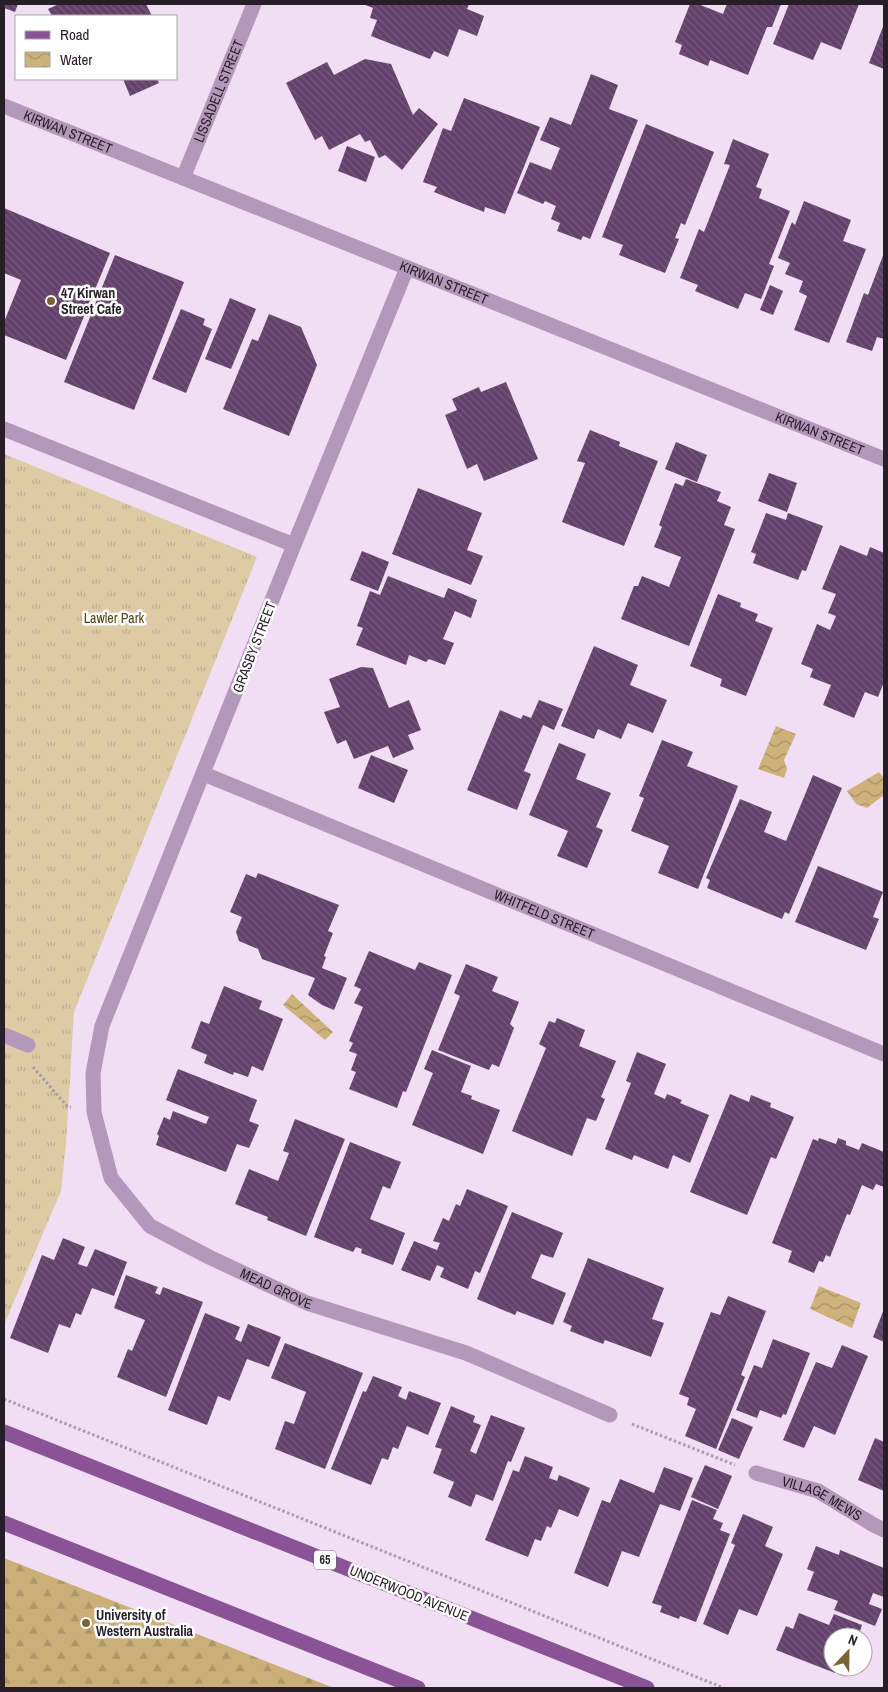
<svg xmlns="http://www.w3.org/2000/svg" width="888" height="1692" font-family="'Archivo Narrow',sans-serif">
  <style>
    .grass { fill: url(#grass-tufts) }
    .forest { fill: url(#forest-firs) }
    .water { fill: url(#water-waves) }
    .building { fill: url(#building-back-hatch) }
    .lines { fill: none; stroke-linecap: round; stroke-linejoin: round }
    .path { stroke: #aa9aac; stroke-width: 3; stroke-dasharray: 2.5 2.5; stroke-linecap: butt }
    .minor { stroke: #b597bb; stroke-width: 15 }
    .major { stroke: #8a5395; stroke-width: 15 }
    .poi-dot { fill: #7a6333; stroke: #fff; stroke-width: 2 }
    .labels { text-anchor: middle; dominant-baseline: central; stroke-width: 5; stroke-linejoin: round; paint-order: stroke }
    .shield { fill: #fff; stroke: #676268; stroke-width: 1 }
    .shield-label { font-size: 12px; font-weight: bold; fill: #261f27 }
    .street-label { font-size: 14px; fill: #261f27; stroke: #fff }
    .poi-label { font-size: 14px; font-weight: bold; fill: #261f27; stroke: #fff; text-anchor: start }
    .park-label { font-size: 14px; fill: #584519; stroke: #fff }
  </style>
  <defs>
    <pattern id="grass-tufts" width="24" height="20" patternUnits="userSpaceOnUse" patternTransform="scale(1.25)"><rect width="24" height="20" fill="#decba5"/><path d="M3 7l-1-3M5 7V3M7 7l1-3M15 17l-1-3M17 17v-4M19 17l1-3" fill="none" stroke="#beae8e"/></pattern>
    <pattern id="forest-firs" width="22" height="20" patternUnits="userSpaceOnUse" patternTransform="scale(1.25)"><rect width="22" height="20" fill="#caaf78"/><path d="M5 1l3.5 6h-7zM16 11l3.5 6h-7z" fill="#ad9668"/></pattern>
    <pattern id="water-waves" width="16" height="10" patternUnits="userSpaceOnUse" patternTransform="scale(1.25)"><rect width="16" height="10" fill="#cdb37b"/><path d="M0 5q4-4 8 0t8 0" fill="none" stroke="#a69165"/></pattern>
    <pattern id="building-back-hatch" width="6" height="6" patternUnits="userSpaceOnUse" patternTransform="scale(1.25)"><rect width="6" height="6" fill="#63416a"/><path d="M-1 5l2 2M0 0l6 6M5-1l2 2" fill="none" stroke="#755a7b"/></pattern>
  </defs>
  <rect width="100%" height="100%" fill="#f1ddf4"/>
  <path class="grass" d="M4,454L257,557L74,1012L66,1144L61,1191L4,1325Z"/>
  <path class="forest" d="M4,1558L334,1688H4Z"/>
  <g class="water">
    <path d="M776,726L796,734L784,760L787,769L784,778L758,769Z"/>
    <path d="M879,772L884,778V795L867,808L856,804L847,791Z"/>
    <path d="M292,994L333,1032L325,1040L283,1005Z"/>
    <path d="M819,1286L861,1303L852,1328L810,1309Z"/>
  </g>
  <g class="building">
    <path d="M4,4H18L15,12L4,8Z"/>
    <path d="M59,4H146L152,16H52L48,9Z"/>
    <path d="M363,4H469L467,9L484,16L477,36L459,29L448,57L434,51L430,59L371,36L377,20L370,18L373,8Z"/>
    <path d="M690,4H698L723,14L727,4H781L772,27H767L748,75L710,60L708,66L679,54L682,45L675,42Z"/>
    <path d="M789,4H859L841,50L821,42L813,60L773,44Z"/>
    <path d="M884,24V69L869,63Z"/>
    <path d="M365,59L391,64L413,115L419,108L438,124L402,170L385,155L379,158L370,140L365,142L360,134L329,150L322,136L315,140L286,83L327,62L334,75Z"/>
    <path d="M591,74L618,85L609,109L638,120L590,239L583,236L581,240L557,231L560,223L551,219L556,206L545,201L543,204L517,193L530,162L551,170L560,148L540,140L550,117L571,125Z"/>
    <path d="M123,79H157L159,83L130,96Z"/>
    <path d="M464,98L540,127L505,214L485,207L484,212L434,192L437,187L423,182L443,128L451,131Z"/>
    <path d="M646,124L714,152L685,225L681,223L675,238L679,239L665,273L619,255L623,245L602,237Z"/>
    <path d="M733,139L769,154L756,187L762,189L759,198L790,211L769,264L774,266L761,299L745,293L738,309L695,291L698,285L680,278L699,229L704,232L730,165L724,164Z"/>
    <path d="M347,146L375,157L366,182L338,171Z"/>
    <path d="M804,201L851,220L843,241L866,249L829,343L794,330L807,296L799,292L803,281L785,274L790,263L778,258L792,222L795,225Z"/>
    <path d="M4,208L110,253L66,360L4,335V322L21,280L4,273Z"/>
    <path d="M884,253V339L877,337L872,351L846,342L864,293L868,295Z"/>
    <path d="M115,255L184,282L134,410L64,382Z"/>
    <path d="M770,285L783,291L773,315L760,310Z"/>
    <path d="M230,298L256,309L231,369L205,359Z"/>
    <path d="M181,309L205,319L203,325L212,329L186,393L152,379Z"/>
    <path d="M269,314L301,327L317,365L289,436L223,409L252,339L258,341Z"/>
    <path d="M506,382L538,459L484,481L477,464L467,469L445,415L457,410L452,399L479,387L481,392Z"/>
    <path d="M590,430L620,442L619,446L658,461L624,546L562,522L585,463L577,461Z"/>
    <path d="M676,442L707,455L697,482L665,469Z"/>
    <path d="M769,473L797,483L787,512L758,501Z"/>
    <path d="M686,479L721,492L717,501L731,507L724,525L735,529L689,646L621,619L634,586H638L642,576L669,587L681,557L654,547L662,527L659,525L675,483L683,486Z"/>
    <path d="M418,488L482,513L467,550L483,556L471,585L392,554Z"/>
    <path d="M766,513L786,520L788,513L823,526L806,571L802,570L798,580L753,563L756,554L751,552Z"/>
    <path d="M840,545L867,556L870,547L884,553V682L878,697L865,692L854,718L823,705L831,685L810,677L813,669L801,664L817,624L830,630L836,616L828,613L836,594L822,589Z"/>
    <path d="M362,551L389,562L378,591L350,580Z"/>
    <path d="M388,576L444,598L448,588L477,600L471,618L455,611L443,639L454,643L445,665L429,659L426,662L409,655L406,665L356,645L363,628L357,626L370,591L380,595Z"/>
    <path d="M718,594L741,603L740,607L758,614L755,621L773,628L746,696L720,686L722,679L690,666Z"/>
    <path d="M594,646L638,665L630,685L667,700L653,733L628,723L621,739L598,729L594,739L561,726Z"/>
    <path d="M361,667L373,668L389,708L409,700L421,730L408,735L414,749L393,758L388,746L354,759L346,740L337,744L324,712L340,707L329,679Z"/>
    <path d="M539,700L563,709L554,730L543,725L524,771L531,774L517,810L467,790L500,710L521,719L523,715L531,718Z"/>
    <path d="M662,740L693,752L687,766L738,786L698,889L658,873L669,846L631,831L644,798L639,796Z"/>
    <path d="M559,743L586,754L576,779L611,793L596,827L603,830L587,868L557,856L568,831L529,815Z"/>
    <path d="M371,755L408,770L394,803L358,788Z"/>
    <path d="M813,775L842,788L789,914L785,912L782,919L707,888L710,880L706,878L740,799L772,812L764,832L786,841Z"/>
    <path d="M818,866L883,892L873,917L879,919L866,950L795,922Z"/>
    <path d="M258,873L339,905L328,931L333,933L324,956L326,957L322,968L347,978L334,1010L322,1005L308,995L315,978L262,959L258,949L239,941L236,932L242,917L230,912L246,874L256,878Z"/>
    <path d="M369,951L415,970L419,962L452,975L406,1092L403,1091L397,1108L349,1089L356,1072L351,1070L357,1054L349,1051L353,1043L349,1041L363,1007L354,1003L361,989L354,986Z"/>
    <path d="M466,964L498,977L492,991L519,1002L510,1024L514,1028L499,1067L492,1064L489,1070L438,1050L460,996L454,993Z"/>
    <path d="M224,986L262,1001L259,1009L283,1019L263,1071L252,1066L248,1077L234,1072L233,1075L204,1063L207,1055L191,1048L201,1021L209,1024Z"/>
    <path d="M557,1018L585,1030L579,1046L616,1061L601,1097L605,1099L596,1121L587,1118L572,1156L512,1131L546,1048L539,1044L549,1021L555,1023Z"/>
    <path d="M432,1050L471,1066L461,1092L472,1096L471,1099L500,1110L483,1154L412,1125L433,1073L424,1069Z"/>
    <path d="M637,1052L666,1064L654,1094L665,1099L667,1094L682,1100L680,1103L709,1115L690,1163L673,1155L668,1169L634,1155L632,1160L605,1149L631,1083L626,1081Z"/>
    <path d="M178,1069L257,1100L249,1121L259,1125L249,1148L237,1144L226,1172L156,1145L159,1136L157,1134L164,1117L170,1120L173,1111L206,1124L209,1117L166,1100Z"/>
    <path d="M730,1094L749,1102L751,1095L771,1103L770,1107L794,1117L776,1159L771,1157L747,1215L690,1192Z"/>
    <path d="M295,1119L345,1139L306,1236L267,1220L268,1217L235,1204L249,1169L278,1181L289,1153L283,1151Z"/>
    <path d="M819,1138L836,1144L838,1138L846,1141V1145L859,1150L862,1143L884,1152V1187L876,1184L873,1190L862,1185L850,1215L847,1214L830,1257L826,1255L823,1262L819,1261L814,1273L788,1262L792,1251L772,1243L813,1139L818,1141Z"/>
    <path d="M350,1142L401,1162L390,1189L383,1186L370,1219L405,1233L393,1265L361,1253L362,1249L356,1247L353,1252L314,1237Z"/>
    <path d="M467,1189L508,1206L480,1273L475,1271L468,1289L440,1277L444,1268L437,1265L430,1281L401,1270L414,1241L437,1250L440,1243L433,1241L443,1218L449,1221L456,1204L460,1206Z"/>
    <path d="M512,1212L563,1233L553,1258L541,1254L531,1278L566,1293L553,1325L517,1311L515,1315L477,1299Z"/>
    <path d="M63,1238L85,1247L78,1264L87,1267L95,1249L127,1262L114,1296L92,1288L81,1315L76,1313L70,1328L59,1324L48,1353L10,1338L42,1255L54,1260Z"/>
    <path d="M588,1258L664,1288L652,1319L664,1323L651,1357L605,1340L603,1344L570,1331L572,1326L563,1322Z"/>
    <path d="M126,1275L158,1287L155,1293L160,1295L163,1287L203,1302L166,1397L117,1377L128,1349L132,1351L145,1320L114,1308Z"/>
    <path d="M728,1296L766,1311L741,1375L745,1377L716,1449L685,1436L696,1409L687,1405L689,1398L679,1394L711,1312L720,1315Z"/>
    <path d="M884,1309V1342L873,1337Z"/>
    <path d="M205,1313L240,1327L235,1339L241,1342L248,1324L281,1337L269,1367L247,1359L230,1401L218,1396L207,1425L168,1410Z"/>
    <path d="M773,1339L810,1353L786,1415L783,1414L781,1418L760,1410L757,1418L736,1410L754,1365L762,1368Z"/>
    <path d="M285,1343L363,1373L325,1469L275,1449L285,1421L294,1424L306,1392L271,1378Z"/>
    <path d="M842,1345L868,1356L835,1435L814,1426L804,1448L783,1440L816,1362L832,1368Z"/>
    <path d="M373,1376L402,1387L398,1396L406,1400L409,1391L441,1403L428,1435L407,1426L398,1449L393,1447L388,1460L382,1458L371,1485L331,1469L363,1391L366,1392Z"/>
    <path d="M451,1406L475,1416L473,1422L481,1425L470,1451L476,1454L491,1415L525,1428L511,1462L508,1461L493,1501L476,1494L471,1507L448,1497L454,1482L433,1473L442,1449L435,1447Z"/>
    <path d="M732,1418L753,1427L739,1459L718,1450Z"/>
    <path d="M875,1438L884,1442V1491L858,1480Z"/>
    <path d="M525,1456L553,1467L549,1478L557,1481L559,1475L590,1488L578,1517L559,1509L551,1528L547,1526L541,1541L535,1539L528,1557L485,1540L513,1470L519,1472Z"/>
    <path d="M705,1465L732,1476L718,1509L691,1497Z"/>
    <path d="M664,1467L693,1478L680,1511L660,1504L639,1557L622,1551L608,1587L574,1573L602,1500L610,1503L620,1479L654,1493Z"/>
    <path d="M692,1500L717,1510L713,1519L723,1523L720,1530L730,1534L696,1622L680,1616L679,1619L660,1612L662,1606L652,1603Z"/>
    <path d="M743,1514L773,1527L765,1546L783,1554L757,1616L739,1609L728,1635L703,1624L735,1545L731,1543Z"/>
    <path d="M816,1546L839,1555L840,1550L884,1568V1597L873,1593L869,1604L882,1609L875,1626L834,1610L838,1601L807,1590L814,1572L807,1569Z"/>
    <path d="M799,1613L829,1625L834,1614L862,1625L858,1637H833V1667H838L835,1673L776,1650L786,1626L793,1629Z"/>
  </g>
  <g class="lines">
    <g class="path">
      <path d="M33,1067L67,1106L71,1107"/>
      <path d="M4,1399L724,1688"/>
      <path d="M632,1424L735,1465"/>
    </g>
    <g class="minor">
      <path id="s1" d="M4,106L884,459"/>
      <path id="s2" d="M183,178L254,4"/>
      <path id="s3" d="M407,268L294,545L102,1026L93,1073L94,1112L111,1178L150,1226L209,1257L307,1303L466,1353L610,1415"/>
      <path d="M4,429L294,545"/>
      <path id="s4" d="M204,774L884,1054"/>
      <path d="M4,1035L28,1045"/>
      <path id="s5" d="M756,1473L818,1491L872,1524L884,1530"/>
    </g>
    <g class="major">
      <path d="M4,1432L647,1688"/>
      <path d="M4,1523L418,1688"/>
    </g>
  </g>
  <g class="poi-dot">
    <circle cx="51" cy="301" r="5"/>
    <circle cx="86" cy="1623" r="5"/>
  </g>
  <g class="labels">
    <rect class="shield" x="314" y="1550.5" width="22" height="19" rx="4"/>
    <g class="shield-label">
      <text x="325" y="1560">65</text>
    </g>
    <g class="street-label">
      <text stroke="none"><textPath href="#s2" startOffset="94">LISSADELL STREET</textPath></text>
      <text stroke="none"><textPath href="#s1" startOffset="69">KIRWAN STREET</textPath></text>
      <text stroke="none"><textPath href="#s1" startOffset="474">KIRWAN STREET</textPath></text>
      <text stroke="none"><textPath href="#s1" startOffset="879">KIRWAN STREET</textPath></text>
      <text transform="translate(254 647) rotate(-69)">GRASBY STREET</text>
      <text stroke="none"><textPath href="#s4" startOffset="368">WHITFELD STREET</textPath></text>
      <text stroke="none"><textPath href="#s3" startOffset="1175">MEAD GROVE</textPath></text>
      <text stroke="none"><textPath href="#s5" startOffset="71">VILLAGE MEWS</textPath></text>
      <text transform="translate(409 1593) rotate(22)">UNDERWOOD AVENUE</text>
    </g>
    <g class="poi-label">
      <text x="61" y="293">47 Kirwan<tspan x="61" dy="16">Street Cafe</tspan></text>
      <text x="96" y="1615">University of<tspan x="96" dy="16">Western Australia</tspan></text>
    </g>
    <g class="park-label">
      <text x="114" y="618">Lawler Park</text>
    </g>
  </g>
  <rect width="888" height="1692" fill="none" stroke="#261f27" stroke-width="10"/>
  <rect x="15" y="15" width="162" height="65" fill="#ffffff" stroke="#a8a5a9"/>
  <rect x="25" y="31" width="25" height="8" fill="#8a5395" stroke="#a8a5a9"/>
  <text x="60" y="40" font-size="15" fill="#261f27">Road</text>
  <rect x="25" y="52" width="25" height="15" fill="url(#water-waves)" stroke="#a8a5a9"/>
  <text x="60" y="65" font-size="15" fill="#261f27">Water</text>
  <g transform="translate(848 1652) rotate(22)"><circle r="24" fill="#ffffff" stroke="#a8a5a9"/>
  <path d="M0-4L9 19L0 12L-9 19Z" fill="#7a6333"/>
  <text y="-8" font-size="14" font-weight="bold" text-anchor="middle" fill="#261f27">N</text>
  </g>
</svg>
